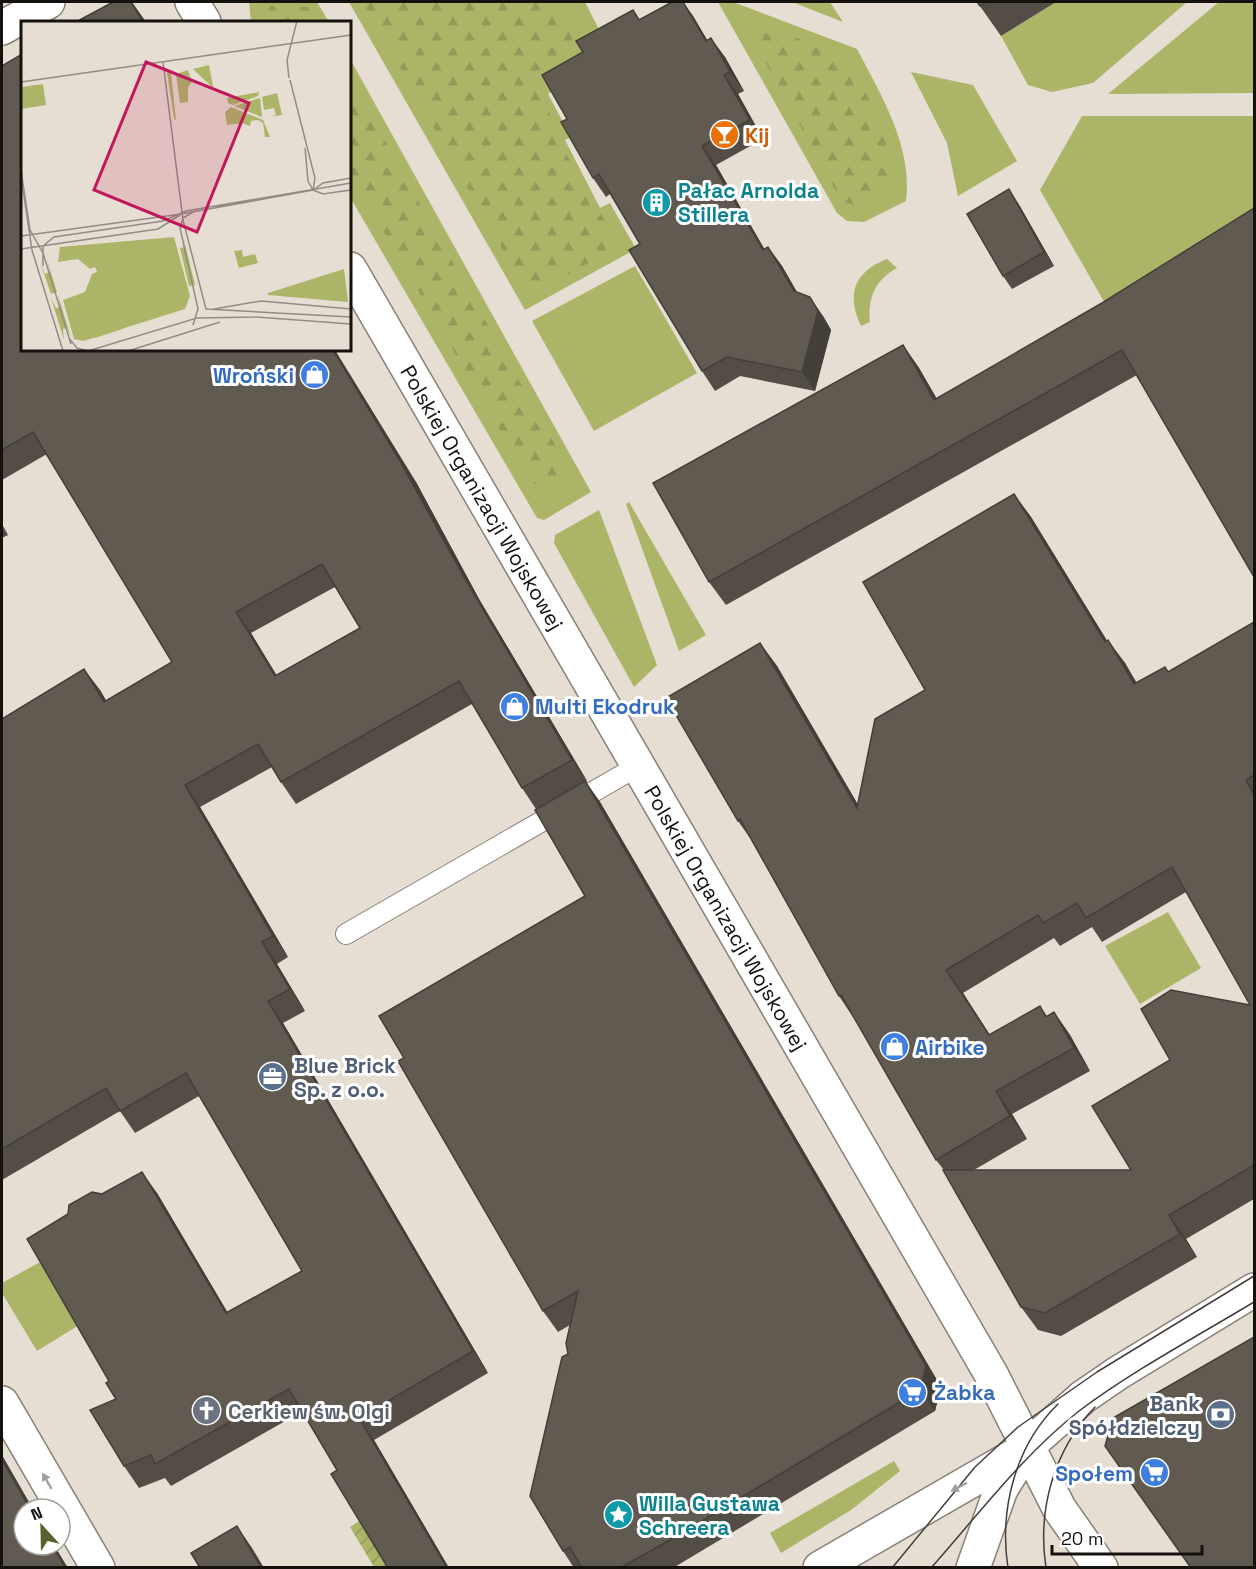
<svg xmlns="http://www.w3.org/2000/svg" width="1256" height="1569" font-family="'Space Grotesk',sans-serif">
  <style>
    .grass { fill: #acb468 }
    .forest { fill: url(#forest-firs) }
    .garden { fill: url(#garden-furrows) }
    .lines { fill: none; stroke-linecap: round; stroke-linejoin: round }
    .service-casing { stroke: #888076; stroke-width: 22 }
    .minor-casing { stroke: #888076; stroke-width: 36 }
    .tertiary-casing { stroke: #888076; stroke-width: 36 }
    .service { stroke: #fff; stroke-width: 20 }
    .minor { stroke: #fff; stroke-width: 33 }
    .tertiary { stroke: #fff; stroke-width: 33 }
    .tram { stroke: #433e39; stroke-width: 1.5 }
    .wall { fill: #534d45; fill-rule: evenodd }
    .shaded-wall { fill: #443f38 }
    .building { fill: #615a50; stroke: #443f38; stroke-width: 1.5; fill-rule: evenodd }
    .oneway { fill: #a1a09f }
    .labels { text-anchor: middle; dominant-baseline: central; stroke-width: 6; stroke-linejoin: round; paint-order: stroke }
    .food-label { font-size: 21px; font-weight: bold; fill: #c56008; stroke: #fff; text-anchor: start }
    .culture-label { font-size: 21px; font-weight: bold; fill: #0d838f; stroke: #fff; text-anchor: start }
    .shop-label { font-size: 21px; font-weight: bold; fill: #366cbe; stroke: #fff; text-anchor: start }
    .street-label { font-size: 21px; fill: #15120e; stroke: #fff }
    .service-label { font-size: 21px; font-weight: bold; fill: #4e5e75; stroke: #fff; text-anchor: start }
    .worship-label { font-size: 21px; font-weight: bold; fill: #5b616d; stroke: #fff; text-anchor: start }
    .inset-road { fill: none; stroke: #928c84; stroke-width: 1.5 }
    .view { fill: #c2185b; fill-opacity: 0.15; stroke: #c2185b; stroke-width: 3 }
    .inset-edge { fill: none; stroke: #15120e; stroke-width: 3 }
  </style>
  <defs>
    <pattern id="forest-firs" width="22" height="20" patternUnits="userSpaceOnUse" patternTransform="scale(1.5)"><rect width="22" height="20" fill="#acb468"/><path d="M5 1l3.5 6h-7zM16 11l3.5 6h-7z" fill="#939a59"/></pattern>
    <pattern id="garden-furrows" width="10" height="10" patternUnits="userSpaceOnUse" patternTransform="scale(1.5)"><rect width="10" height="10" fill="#acb468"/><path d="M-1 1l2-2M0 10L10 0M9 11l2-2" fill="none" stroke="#939a59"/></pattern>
  </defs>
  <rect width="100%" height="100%" fill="#e6ded2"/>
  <g class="grass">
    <path d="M249,2H317L329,22H251Z"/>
    <path d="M349,2H585L607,45L588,71L548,94L571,137L565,140L600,208L610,203L636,249L525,310Z"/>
    <path d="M718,2H733L857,49C881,95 913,147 906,201L864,222L847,221L837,213Z"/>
    <path d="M792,2H830L843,22Z"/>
    <path d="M1056,2H1187L1093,83L1052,92L1028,85L1001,36Z"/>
    <path d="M1219,2H1254V93L1108,94Z"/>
    <path d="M350,59L591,492L544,520L537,518L350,197Z"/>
    <path d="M911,72L973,85L1017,161L958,196L947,143Z"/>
    <path d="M1082,116H1254V242L1118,326L1040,190Z"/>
    <path d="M887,259L897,268C876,279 867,298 870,322L861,326C846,294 854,272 887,259Z"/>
    <path d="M635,266L697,373L594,431L532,321Z"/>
    <path d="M629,502L706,635L679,651L626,504Z"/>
    <path d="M599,510L657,665L634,687L554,543L555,535Z"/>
    <path d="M1168,912L1201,968L1140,1004L1105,946Z"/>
    <path d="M42,1261L79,1325L37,1351L2,1293V1283Z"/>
    <path d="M894,1461L900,1471L851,1510L781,1553L770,1533Z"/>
  </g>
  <g class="forest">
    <path d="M363,2H558C586,34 571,59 542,83L555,135L607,224L615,249L566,275L524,288Z"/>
    <path d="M270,6L309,7L318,22H263Z"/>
    <path d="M783,31L841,59L868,96L892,159L893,190L866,207L842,202L759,50L764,34Z"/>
    <path d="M350,79L568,468L559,489L531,483L350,174Z"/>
  </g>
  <path class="garden" d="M361,1520L392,1567H374L350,1527Z"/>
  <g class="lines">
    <defs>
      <path id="service" d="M346,934L638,766"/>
      <path id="minor" d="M2,1403L98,1568"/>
      <g id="tertiary">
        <path d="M192,2L204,22"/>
        <path d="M2,28L48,2"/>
        <path id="s1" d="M350,269L991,1374L1059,1508L1101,1568"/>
        <path d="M820,1568L1021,1452"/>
        <path d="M973,1568L1001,1489L1027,1447L1083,1397L1118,1373L1254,1290"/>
      </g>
    </defs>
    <use href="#service" class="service-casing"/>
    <use href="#minor" class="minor-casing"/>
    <use href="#tertiary" class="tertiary-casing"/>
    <use href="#service" class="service"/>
    <use href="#minor" class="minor"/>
    <use href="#tertiary" class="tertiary"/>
    <g class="tram">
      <path d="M892,1568L975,1467L1018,1427L1097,1372L1254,1276"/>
      <path d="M931,1568C978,1515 1023,1455 1079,1411C1134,1370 1196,1337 1254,1302"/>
      <path d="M1008,1568C999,1510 1015,1446 1058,1404"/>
      <path d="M1046,1568C1037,1509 1054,1450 1095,1407"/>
    </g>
  </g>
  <g class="wall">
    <path d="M672,2H683L693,16L707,40L725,57L744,91L738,94L763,139L716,165L764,249L768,247L782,266L797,292L823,316L831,330L815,391L740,376L715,391L702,371L640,244L610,194L606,197L593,178L567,119L583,52Z"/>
    <path d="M977,2H1056L1001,36Z"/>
    <path d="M2,66L416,482L479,599L587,781L586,782L600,802L941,1387L935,1411L673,1568H574L563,1551L570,1325L558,1332L543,1311L404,1058L585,896L536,809L522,788L472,704L296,804L281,782L272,767L200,807L288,957L277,964L305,1011L283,1023L488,1373L374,1440L449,1568H388L337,1470L303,1411L171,1486L165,1478L139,1488L124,1466L116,1399L109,1381L102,1194L157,1193L227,1312L302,1271L199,1096L135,1133L120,1111L2,1180V719L100,690L106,701L172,662L47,454L2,480ZM335,587L360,628L276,675L251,633Z"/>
    <path d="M1018,203L1054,266L1012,289L1003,276Z"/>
    <path d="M1102,303L1137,375L726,605L709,582L903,345L919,368L937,399Z"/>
    <path d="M1014,494L1031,517L1107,641L1125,663L1136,683L1168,672L1254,622V1199L1186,1239L1197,1257L1061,1336L1038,1330L1021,1307L944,1170L936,1160L855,1020L839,996L750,838L738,821L760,643L777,666L858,805L925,690ZM1186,892L1250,1005L1170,1060L1131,1170H974L1027,1139L1012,1114L1090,1071L1070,1035L1054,1012L1047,1016L1040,1006L990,1035L963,993L1054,938L1060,946L1092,927L1102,942Z"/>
    <path d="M2,524L8,535L2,538Z"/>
  </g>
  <g class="shaded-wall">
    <path d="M131,2H132L146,22H143Z"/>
    <path d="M683,2L693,16L719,60L706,41Z"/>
    <path d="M711,38L725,57L744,91L730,72Z"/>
    <path d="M724,75L738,94L763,139L750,120Z"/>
    <path d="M702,146L716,165L776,269L763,250Z"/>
    <path d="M1009,189L1018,203L1054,266L1044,252Z"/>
    <path d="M768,247L782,266L807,310L794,291Z"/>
    <path d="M810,297L823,316L831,330L815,391L802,372Z"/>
    <path d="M903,345L919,368L951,424L934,400Z"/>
    <path d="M333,350H335L416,482L479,599L587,781L572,760L464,577Z"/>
    <path d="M1014,494L1031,517L1122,665L1105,642Z"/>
    <path d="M236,612L251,633L290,697L275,676Z"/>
    <path d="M1108,640L1125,663L1151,707L1134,684Z"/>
    <path d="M760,643L777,666L874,832L857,808Z"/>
    <path d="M84,669L100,690L120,724L104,702Z"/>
    <path d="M585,781L600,802L941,1387L935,1411L920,1390Z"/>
    <path d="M185,785L200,807L288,957L273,936Z"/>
    <path d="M262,942L277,964L305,1011L290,989Z"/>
    <path d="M946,970L963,993L1005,1059L989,1035Z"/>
    <path d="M268,1001L283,1023L488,1373L473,1351Z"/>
    <path d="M1054,1012L1070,1035L1090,1071L1074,1048Z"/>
    <path d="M996,1091L1012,1114L1027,1139L1010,1116Z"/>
    <path d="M142,1172L157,1193L241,1335L226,1313Z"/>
    <path d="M1169,1215L1186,1239L1197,1257L1180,1234Z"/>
    <path d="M359,1418L374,1440L449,1568H447Z"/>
    <path d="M2,1455L33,1509H30L2,1460Z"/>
    <path d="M237,1526L252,1548L264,1568H261Z"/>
    <path d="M52,1545H54L68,1568H65Z"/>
  </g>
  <g class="building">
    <path d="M113,2H131L143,22H76Z"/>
    <path d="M672,2H683L706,41L711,38L730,72L724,75L750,120L702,146L763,250L768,247L794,291L810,297L818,311L802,372L727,357L702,371L629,250L640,244L599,174L593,178L561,122L567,119L542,75L583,52L576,41L633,10L639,20Z"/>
    <path d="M977,2H987L980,6Z"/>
    <path d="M22,54V350H333L400,461L464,577L572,760L522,788L459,681L281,782L258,744L185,785L273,936L262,942L290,989L268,1001L473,1351L359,1418L447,1568H388L331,1474L337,1470L289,1389L155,1464L151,1455L124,1466L90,1410L116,1399L106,1383L109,1381L27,1239L68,1214L69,1205L92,1192L102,1194L142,1172L226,1313L302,1271L186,1073L120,1111L106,1088L2,1149V719L84,669L104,702L172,662L33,432L2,450V66ZM322,564L360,628L275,676L236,612Z"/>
    <path d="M1009,189L1044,252L1003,276L967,214Z"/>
    <path d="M1254,208V577L1122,350L709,582L653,483L903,345L934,400L1102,303Z"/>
    <path d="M1014,494L1105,642L1108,640L1134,684L1165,667L1168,672L1254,622V775L1246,780L1254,795V1165L1169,1215L1180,1234L1045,1313L1021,1307L943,1170H1131L1092,1106L1170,1060L1141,1009L1171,990L1250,1005L1172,867L1086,918L1077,903L1043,923L1038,915L946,970L989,1035L1040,1006L1046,1017L1054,1012L1074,1048L996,1091L1010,1116L936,1160L841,995L839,996L740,819L738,821L666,698L760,643L857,808L875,719L925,690L863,582Z"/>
    <path d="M585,781L926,1366L920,1390L670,1540L620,1568H582L570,1547L563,1551L530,1496L562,1357L568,1354L566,1343L578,1291L543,1311L398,1061L404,1058L379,1016L585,896L535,810Z"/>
    <path d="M1254,1337V1568H1191L1105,1446L1113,1418Z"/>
    <path d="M2,1460L30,1509H24V1545H52L65,1568H2Z"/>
    <path d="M237,1526L261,1568H200L191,1553Z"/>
  </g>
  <defs><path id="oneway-solid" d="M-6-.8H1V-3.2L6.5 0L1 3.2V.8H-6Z" transform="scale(1.5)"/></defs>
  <g class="oneway">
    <use href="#oneway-solid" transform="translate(47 1481) rotate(-120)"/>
    <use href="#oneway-solid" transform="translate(959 1487) rotate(152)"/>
  </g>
  <defs>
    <symbol id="bar-disc" viewBox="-11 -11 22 22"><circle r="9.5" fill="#e8710a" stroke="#fff"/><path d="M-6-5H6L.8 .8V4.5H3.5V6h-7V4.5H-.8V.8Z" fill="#fff"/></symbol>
    <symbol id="building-disc" viewBox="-11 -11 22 22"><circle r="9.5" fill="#0f9aa8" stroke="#fff"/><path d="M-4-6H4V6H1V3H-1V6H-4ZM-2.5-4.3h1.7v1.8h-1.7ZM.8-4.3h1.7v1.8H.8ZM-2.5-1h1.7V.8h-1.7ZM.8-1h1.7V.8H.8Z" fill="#fff"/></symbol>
    <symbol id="shop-disc" viewBox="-11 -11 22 22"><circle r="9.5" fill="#3f7fe0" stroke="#fff"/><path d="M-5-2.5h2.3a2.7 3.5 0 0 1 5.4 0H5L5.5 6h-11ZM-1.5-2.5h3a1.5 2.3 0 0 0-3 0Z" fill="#fff"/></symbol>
    <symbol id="office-disc" viewBox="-11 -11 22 22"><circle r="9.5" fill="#5c6f8a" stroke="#fff"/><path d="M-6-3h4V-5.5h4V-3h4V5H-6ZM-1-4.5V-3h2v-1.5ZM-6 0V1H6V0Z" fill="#fff"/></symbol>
    <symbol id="supermarket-disc" viewBox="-11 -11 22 22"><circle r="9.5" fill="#3f7fe0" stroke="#fff"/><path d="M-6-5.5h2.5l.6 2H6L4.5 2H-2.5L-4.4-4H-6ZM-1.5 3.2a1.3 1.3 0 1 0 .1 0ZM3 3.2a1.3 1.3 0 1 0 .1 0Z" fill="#fff"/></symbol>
    <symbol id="church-disc" viewBox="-11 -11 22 22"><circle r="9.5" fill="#6b7280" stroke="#fff"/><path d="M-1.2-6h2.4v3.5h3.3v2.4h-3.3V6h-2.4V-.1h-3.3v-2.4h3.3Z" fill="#fff"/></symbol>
    <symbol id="bank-disc" viewBox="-11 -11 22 22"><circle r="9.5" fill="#5c6f8a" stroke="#fff"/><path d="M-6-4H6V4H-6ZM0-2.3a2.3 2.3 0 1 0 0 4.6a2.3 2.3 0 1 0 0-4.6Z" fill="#fff"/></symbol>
    <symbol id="sight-disc" viewBox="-11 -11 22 22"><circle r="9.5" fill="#0f9aa8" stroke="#fff"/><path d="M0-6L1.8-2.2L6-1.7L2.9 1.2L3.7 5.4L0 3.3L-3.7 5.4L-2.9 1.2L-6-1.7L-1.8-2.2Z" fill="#fff"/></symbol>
  </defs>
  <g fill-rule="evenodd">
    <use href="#bar-disc" x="708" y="118" width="33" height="33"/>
    <use href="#building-disc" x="640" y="186" width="33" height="33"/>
    <use href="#shop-disc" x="298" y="358" width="33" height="33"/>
    <use href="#shop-disc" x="498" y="690" width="33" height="33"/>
    <use href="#shop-disc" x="878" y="1030" width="33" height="33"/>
    <use href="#office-disc" x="256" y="1060" width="33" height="33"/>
    <use href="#supermarket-disc" x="896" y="1376" width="33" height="33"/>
    <use href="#church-disc" x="190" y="1394" width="33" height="33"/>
    <use href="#bank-disc" x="1204" y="1398" width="33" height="33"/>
    <use href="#supermarket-disc" x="1138" y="1456" width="33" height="33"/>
    <use href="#sight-disc" x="602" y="1498" width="33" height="33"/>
  </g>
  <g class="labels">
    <g class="food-label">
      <text x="745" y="135">Kij</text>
    </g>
    <g class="culture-label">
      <text x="678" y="190">Pałac Arnolda<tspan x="678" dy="24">Stillera</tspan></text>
      <text x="639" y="1503">Willa Gustawa<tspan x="639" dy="24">Schreera</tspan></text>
    </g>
    <g class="shop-label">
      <text x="294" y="375" text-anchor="end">Wroński</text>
      <text x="535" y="706">Multi Ekodruk</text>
      <text x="915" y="1047">Airbike</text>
      <text x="934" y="1392">Żabka</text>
      <text x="1133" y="1473" text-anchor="end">Społem</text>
    </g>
    <g class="street-label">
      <text stroke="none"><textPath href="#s1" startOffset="264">Polskiej Organizacji Wojskowej</textPath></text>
      <text stroke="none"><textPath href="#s1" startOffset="750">Polskiej Organizacji Wojskowej</textPath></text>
    </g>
    <g class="service-label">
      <text x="294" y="1065">Blue Brick<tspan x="294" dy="24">Sp. z o.o.</tspan></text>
      <text x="1200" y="1403" text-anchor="end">Bank<tspan x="1200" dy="24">Spółdzielczy</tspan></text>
    </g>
    <g class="worship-label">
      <text x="228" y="1411">Cerkiew św. Olgi</text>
    </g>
  </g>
  <g transform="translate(21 21)">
    <rect width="330" height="330" fill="#e6ded2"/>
    <path d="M238,71L237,75L212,84L207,82L206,77ZM256,72L261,94L248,96L255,94L253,87L243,89L241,76ZM239,77L241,96L213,85ZM210,86L242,99L249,116H244L242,102L237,99L230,100L229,105L221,102L206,104L204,91ZM162,215L174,264H173L168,265L159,227L164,226ZM221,229L222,236L234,233L237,242L218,247L213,230ZM26,239L36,271L30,273L19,241L24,253L29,251ZM323,248L327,281L247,274V272ZM37,274L50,317L46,307L42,308L43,319L30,277L35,287L39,286Z" fill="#acb468"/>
    <path d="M188,44L192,65V67L172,48ZM167,49L171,61L167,66V81L159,82L155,53ZM146,51H150L155,99L153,98Z" fill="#acb468"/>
    <path d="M22,63L25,84L0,88V66ZM153,216L169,275L164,288L62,320L53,318L42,279L64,271L71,253L76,251L74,246L69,248L57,238L37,241L39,226Z" fill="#acb468"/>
    <path d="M91,305L104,307L74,317L72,313L65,320L69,310Z" fill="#acb468"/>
    <path class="inset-road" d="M142,41L162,199L185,288L330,296M268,57L266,39L276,0M269,59L294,157L292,169M0,61L330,14M284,127L287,160L292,169M0,149L9,209L22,232L50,323M0,155L11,229L42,330M292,169L302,173L330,169M172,191L162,197L159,207L177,288L172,304M0,215L160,193L292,169L302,162L330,157M0,228L137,208L159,194M22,245V225L33,216L142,200L165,190L330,162M193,288L240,280L330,288M48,317L56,327L67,330L176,297L235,296L330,303M107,330L199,301"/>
    <path class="view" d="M125,41L228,82L176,211L73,169Z"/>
    <rect width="330" height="330" class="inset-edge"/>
  </g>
  <rect width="1256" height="1569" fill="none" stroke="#15120e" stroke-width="6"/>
  <g transform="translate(42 1527) rotate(338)"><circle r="28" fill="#ffffff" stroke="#a1a09f" stroke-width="1.5"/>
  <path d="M0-4.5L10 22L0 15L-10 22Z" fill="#5b602e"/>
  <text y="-9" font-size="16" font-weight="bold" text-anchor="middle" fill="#15120e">N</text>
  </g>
  <path d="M1052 1545v9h150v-9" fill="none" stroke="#15120e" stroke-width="3"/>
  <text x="1061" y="1545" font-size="18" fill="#15120e" stroke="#ffffff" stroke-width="4.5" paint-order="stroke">20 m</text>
</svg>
